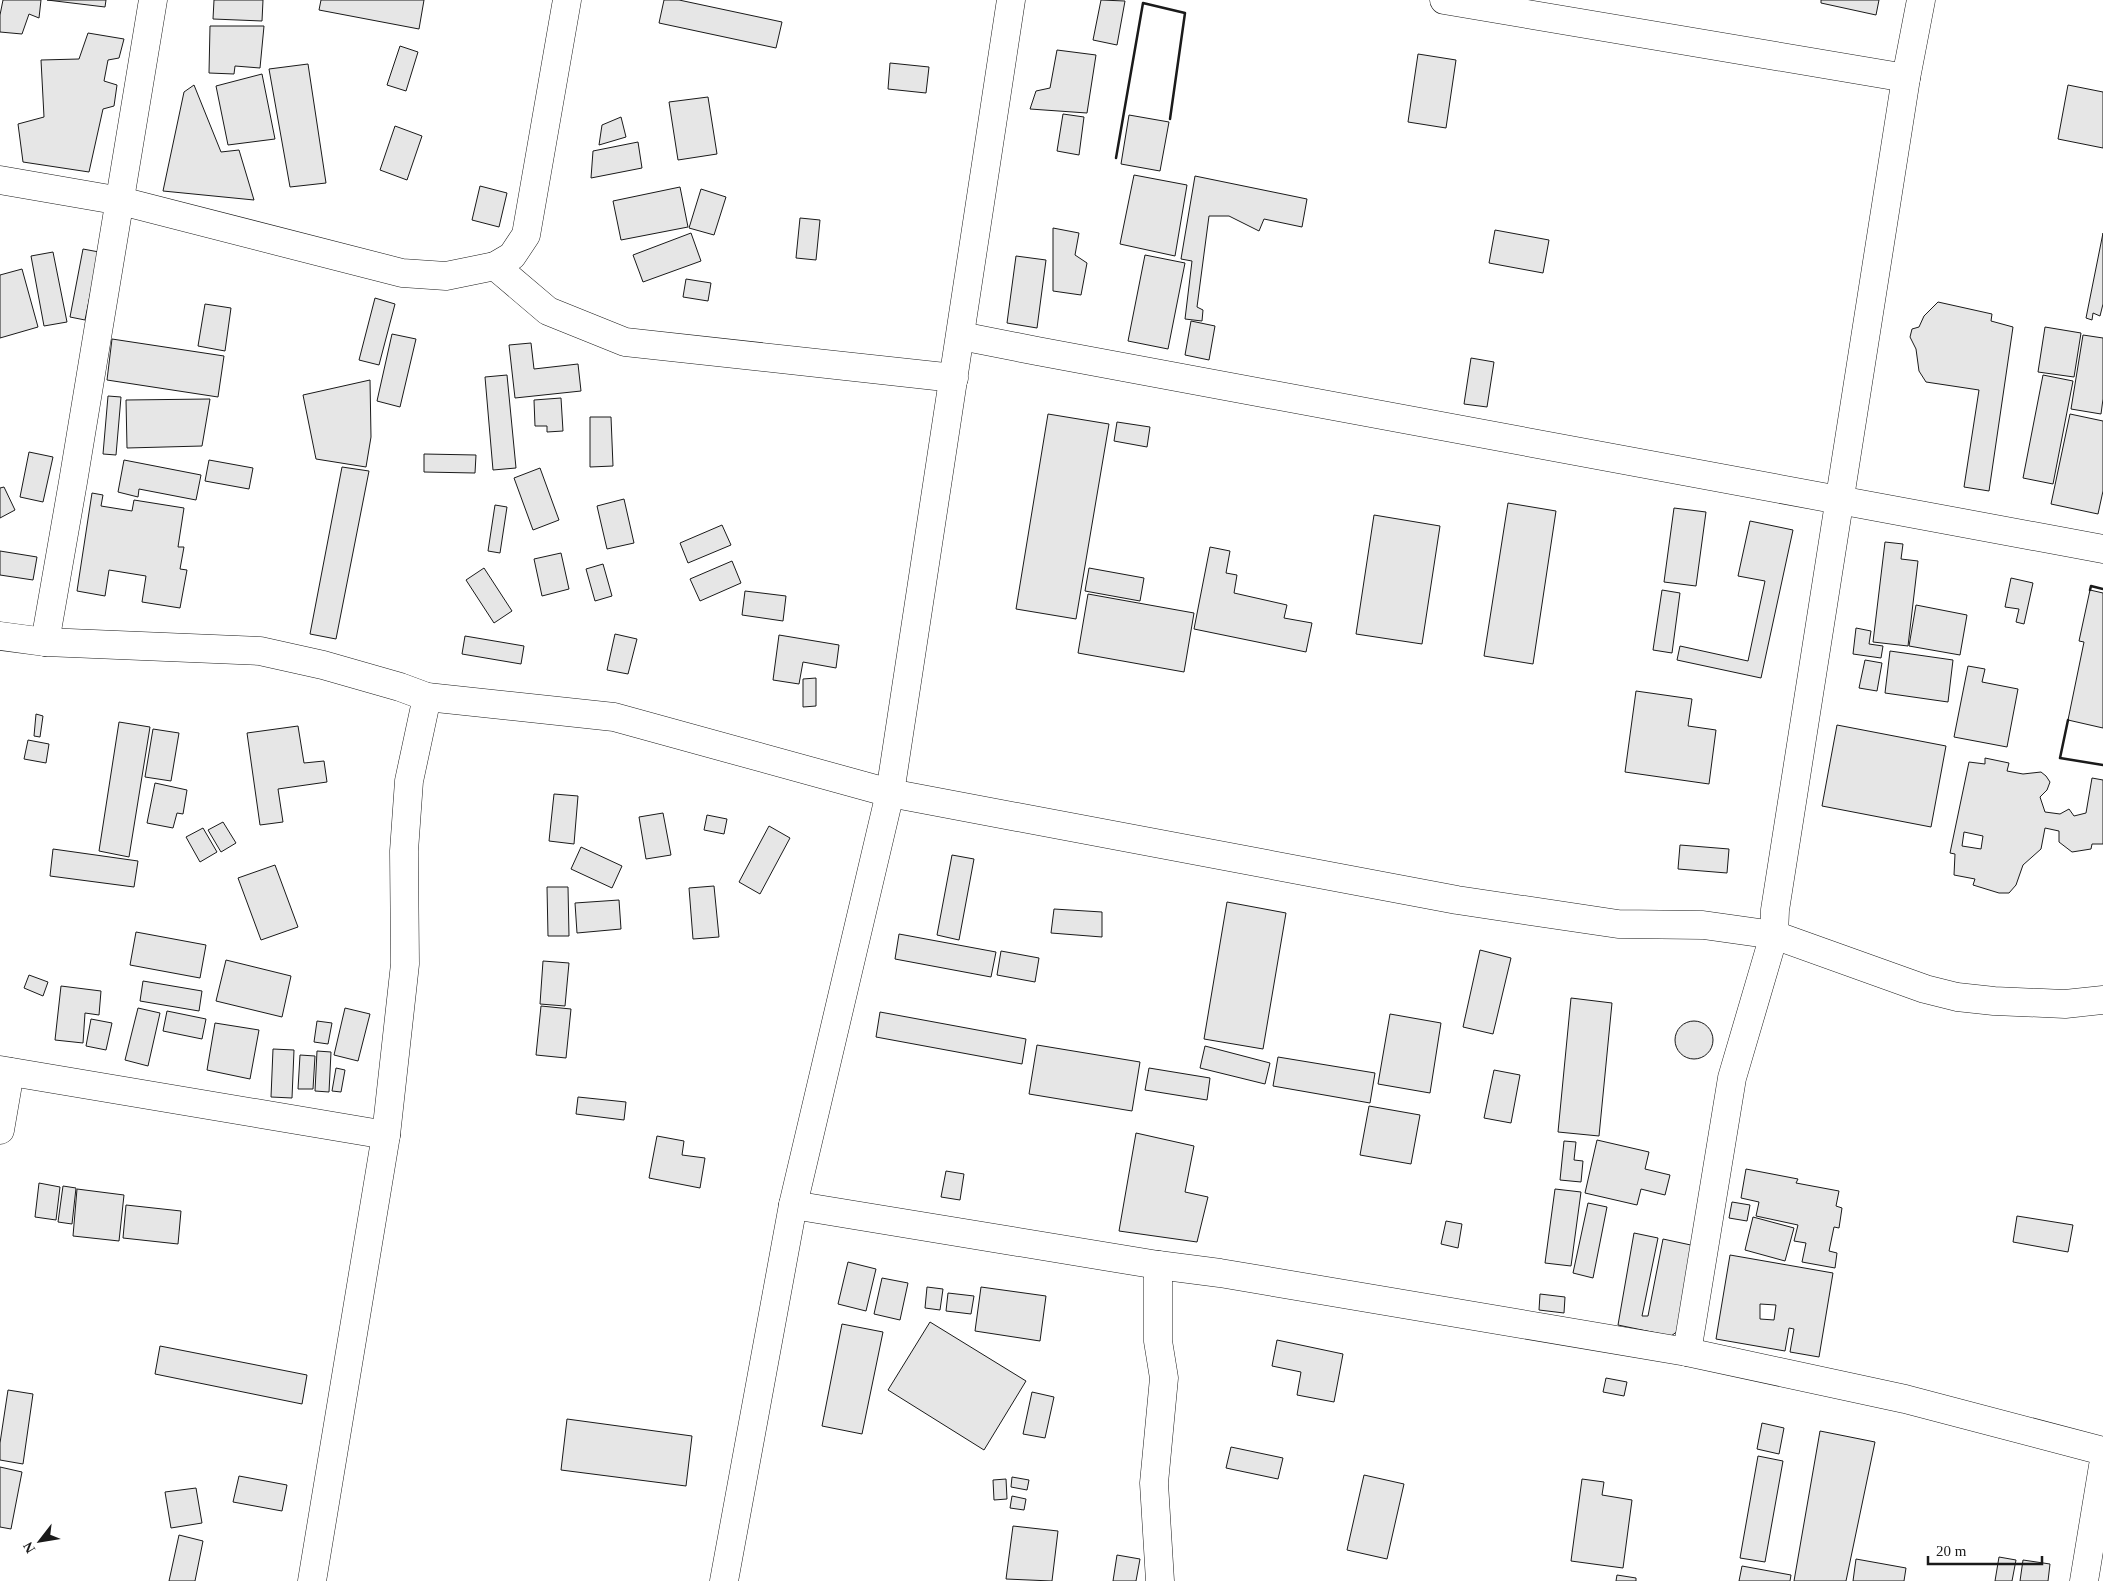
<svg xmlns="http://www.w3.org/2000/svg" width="2103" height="1581" font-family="Georgia,serif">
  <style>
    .building { fill: #e6e6e6; stroke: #1a1a1a; fill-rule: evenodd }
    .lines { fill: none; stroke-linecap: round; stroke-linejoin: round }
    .street-casing { stroke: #1a1a1a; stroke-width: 29 }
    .street { stroke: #fff; stroke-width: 28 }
    .wall { stroke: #1a1a1a; stroke-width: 2.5 }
  </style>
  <rect width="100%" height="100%" fill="#fff"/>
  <g class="building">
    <path d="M3,0H41L39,18L29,14L22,34L0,32V15Z"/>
    <path d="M47,0H106L105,7Z"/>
    <path d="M214,0H263L262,21L213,19Z"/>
    <path d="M321,0H424L419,29L319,10Z"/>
    <path d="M664,0H679L782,22L776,48L659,23Z"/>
    <path d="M1101,0L1125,1L1117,45L1093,40Z"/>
    <path d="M1821,0H1879L1876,15L1821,3Z"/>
    <path d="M210,26H264L260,68L235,66L234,74L209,73Z"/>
    <path d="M88,33L124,39L119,58L108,60L104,81L117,85L114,106L103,109L89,172L23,162L18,124L44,117L41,60L79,59Z"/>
    <path d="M400,46L418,52L406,91L387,85Z"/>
    <path d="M1057,50L1096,55L1087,113L1030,109L1036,91L1050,88Z"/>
    <path d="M1418,54L1456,60L1446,128L1408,122Z"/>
    <path d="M890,63L929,67L926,93L888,89Z"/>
    <path d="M308,64L326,183L290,187L269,69Z"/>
    <path d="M262,74L275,139L228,145L216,86Z"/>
    <path d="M194,85L221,152L239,150L254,200L163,191L184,92Z"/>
    <path d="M2068,85L2103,92V148L2058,139Z"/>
    <path d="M708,97L717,154L678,160L669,102Z"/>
    <path d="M1063,114L1084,117L1079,155L1057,151Z"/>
    <path d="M1129,115L1169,122L1160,171L1121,164Z"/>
    <path d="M621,117L626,137L599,145L602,125Z"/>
    <path d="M395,126L422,136L407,180L380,170Z"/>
    <path d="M638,142L642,168L591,178L593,151Z"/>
    <path d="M1134,175L1187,185L1175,256L1120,244Z"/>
    <path d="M1195,176L1307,199L1302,227L1264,219L1259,231L1229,216H1209L1197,307L1203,310L1202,321L1185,319L1192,261L1181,259Z"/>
    <path d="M480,186L507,193L499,227L472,220Z"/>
    <path d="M680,187L688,227L621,240L613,201Z"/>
    <path d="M701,189L726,197L714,235L689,228Z"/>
    <path d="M800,218L820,220L816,260L796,258Z"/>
    <path d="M1053,228L1079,233L1075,255L1087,263L1081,295L1053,291Z"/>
    <path d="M1495,230L1549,240L1543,273L1489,263Z"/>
    <path d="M691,233L701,261L643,282L633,255Z"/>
    <path d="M2103,233V304L2100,316L2093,313L2092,320L2086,318Z"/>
    <path d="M83,249L99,252L85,320L70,317Z"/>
    <path d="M53,252L67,322L44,326L31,256Z"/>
    <path d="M1145,255L1185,263L1168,349L1128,341Z"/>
    <path d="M1016,256L1046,260L1037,328L1007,323Z"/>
    <path d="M22,269L38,327L0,338V275Z"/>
    <path d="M686,279L711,283L708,301L683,297Z"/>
    <path d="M375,298L395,304L379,365L359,360Z"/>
    <path d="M1938,302L1992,314L1991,321L2013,327L1989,491L1964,487L1979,390L1926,382L1919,371L1916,349L1910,337L1912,329L1919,327L1924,316Z"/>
    <path d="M205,304L231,308L225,351L198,346Z"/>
    <path d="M1191,321L1215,326L1209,360L1185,355Z"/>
    <path d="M2045,327L2081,333L2074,377L2038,372Z"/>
    <path d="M392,334L416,339L400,407L377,401Z"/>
    <path d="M2083,335L2103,338V399L2101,414L2071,409Z"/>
    <path d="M112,339L224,356L218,397L107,380Z"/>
    <path d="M531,343L534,369L578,364L581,391L515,398L509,345Z"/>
    <path d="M1471,358L1494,362L1487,407L1464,404Z"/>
    <path d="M507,375L516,468L493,470L485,377Z"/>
    <path d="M2043,375L2073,381L2053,484L2023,478Z"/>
    <path d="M370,380L371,437L366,467L316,459L303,395Z"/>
    <path d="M108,396L121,397L116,455L103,454Z"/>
    <path d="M561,398L563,431L547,432V426H535L534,400Z"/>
    <path d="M210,399L202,446L127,448L126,400Z"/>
    <path d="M1048,414L1109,424L1076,619L1016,609Z"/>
    <path d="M2070,414L2103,421V491L2098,514L2051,504Z"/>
    <path d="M590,417H611L613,466L590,467Z"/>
    <path d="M1117,422L1150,427L1147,447L1114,441Z"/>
    <path d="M29,452L53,457L43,502L20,497Z"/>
    <path d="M424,454L476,455L475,473L424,472Z"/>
    <path d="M124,460L201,475L196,500L139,489L138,497L118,492Z"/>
    <path d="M209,460L253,468L249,489L205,481Z"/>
    <path d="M342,467L369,471L336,639L310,634Z"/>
    <path d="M540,468L559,520L533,530L514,478Z"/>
    <path d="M4,487L15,510L0,518V488Z"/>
    <path d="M92,493L103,495L101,506L132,511L134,500L184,508L178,547H184L180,569L187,570L180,608L142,602L146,576L109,570L105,596L77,591Z"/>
    <path d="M624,499L634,543L607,549L597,506Z"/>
    <path d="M1508,503L1556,511L1533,664L1484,656Z"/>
    <path d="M495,505L507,507L500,553L488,551Z"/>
    <path d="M1674,508L1706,512L1696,586L1664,582Z"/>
    <path d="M1374,515L1440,526L1422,644L1356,634Z"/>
    <path d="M1750,521L1793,530L1761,678L1677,660L1680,646L1748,661L1765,581L1738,576Z"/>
    <path d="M722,525L731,545L688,563L680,543Z"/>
    <path d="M1885,542L1903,544L1901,559L1918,561L1908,646L1873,642Z"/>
    <path d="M1210,547L1230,551L1226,573L1237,575L1234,593L1287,605L1284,618L1312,623L1306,652L1194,629Z"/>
    <path d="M0,551L37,557L33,580L0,575Z"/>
    <path d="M561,553L569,589L542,596L534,559Z"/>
    <path d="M732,561L741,583L700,601L690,579Z"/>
    <path d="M603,564L612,596L595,601L586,569Z"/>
    <path d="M484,568L512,611L494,623L466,580Z"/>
    <path d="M1089,568L1144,578L1140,601L1085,591Z"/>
    <path d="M2011,578L2033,583L2024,624L2016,622L2019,609L2005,607Z"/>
    <path d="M1662,590L1680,593L1672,653L1653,650Z"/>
    <path d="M2090,590L2103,593V728L2068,720L2084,642L2079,641Z"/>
    <path d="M745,591L786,596L783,621L742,615Z"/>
    <path d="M1088,594L1194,613L1184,672L1078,653Z"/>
    <path d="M1916,605L1967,615L1960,655L1909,646Z"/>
    <path d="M1856,628L1871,631L1869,644L1883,646L1881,658L1853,654Z"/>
    <path d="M615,634L637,639L628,674L607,670Z"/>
    <path d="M779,635L839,645L836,668L803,662L799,684L773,680Z"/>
    <path d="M465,636L524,646L521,664L462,654Z"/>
    <path d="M1890,651L1953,660L1948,702L1885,693Z"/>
    <path d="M1865,660L1882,663L1877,691L1859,688Z"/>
    <path d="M1968,666L1985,669L1982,682L2018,689L2007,747L1954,737Z"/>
    <path d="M816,678V706L803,707V679Z"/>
    <path d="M1636,691L1692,699L1688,726L1716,730L1709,784L1625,772Z"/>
    <path d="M36,714L43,716L40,737L34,736Z"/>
    <path d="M119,722L150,727L129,857L99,851Z"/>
    <path d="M1837,725L1946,746L1931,827L1822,806Z"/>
    <path d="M298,726L304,763L324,761L327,782L278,789L283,822L260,825L247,733Z"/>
    <path d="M153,729L179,733L171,781L145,777Z"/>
    <path d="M28,740L49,744L46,763L24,759Z"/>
    <path d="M1985,758L2009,763L2007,771L2023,774L2041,772L2046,776L2050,782L2047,790L2040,797L2045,812L2060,814L2069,809L2074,816L2086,813L2092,778L2103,780V844H2092L2091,849L2072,852L2059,842V831L2045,828L2041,849L2023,865L2016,885L2009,893H1999L1973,885L1975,879L1954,875L1955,854L1950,853L1969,762L1985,764ZM1964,832L1983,836L1981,849L1962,846Z"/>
    <path d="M155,783L187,790L183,814L177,813L173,828L147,823Z"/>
    <path d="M554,794L578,796L574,844L549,841Z"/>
    <path d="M663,813L671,855L646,859L639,817Z"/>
    <path d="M707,815L727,819L724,834L704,830Z"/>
    <path d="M223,822L236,843L221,852L208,830Z"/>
    <path d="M769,826L790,838L760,894L739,882Z"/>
    <path d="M203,828L217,852L200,862L186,837Z"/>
    <path d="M1680,845L1729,849L1727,873L1678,869Z"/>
    <path d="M581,847L622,866L612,888L571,869Z"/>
    <path d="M53,849L138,861L134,887L50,876Z"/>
    <path d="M952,855L974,859L959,940L937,935Z"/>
    <path d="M275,865L298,927L261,940L238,878Z"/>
    <path d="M714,886L719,937L693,939L689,888Z"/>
    <path d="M547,887H568L569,936H548Z"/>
    <path d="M619,900L621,929L577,933L575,903Z"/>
    <path d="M1227,902L1286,913L1263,1049L1204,1039Z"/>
    <path d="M1054,909L1102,912V937L1051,933Z"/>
    <path d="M136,932L206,945L200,978L130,965Z"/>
    <path d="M899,934L996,952L991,977L895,959Z"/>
    <path d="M1480,950L1511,958L1493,1034L1463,1027Z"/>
    <path d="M1001,951L1039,958L1035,982L997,975Z"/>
    <path d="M226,960L291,976L282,1017L216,1001Z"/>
    <path d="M543,961L569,963L565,1006L540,1004Z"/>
    <path d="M29,975L48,982L43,996L24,988Z"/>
    <path d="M143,981L202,991L199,1011L140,1001Z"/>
    <path d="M61,986L101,991L99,1015L85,1013L83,1043L55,1040Z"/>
    <path d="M1571,998L1612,1003L1599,1136L1558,1132Z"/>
    <path d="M541,1006L571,1009L566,1058L536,1055Z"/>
    <path d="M138,1008L160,1013L148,1066L125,1060Z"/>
    <path d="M345,1008L370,1014L358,1061L334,1055Z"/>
    <path d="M167,1011L206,1019L202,1039L163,1031Z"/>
    <path d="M880,1012L1026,1039L1022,1064L876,1037Z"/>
    <path d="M1390,1014L1441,1023L1430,1093L1378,1084Z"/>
    <path d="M91,1019L112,1023L106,1050L86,1046Z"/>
    <circle cx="1694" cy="1040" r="19"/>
    <path d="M317,1021L332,1023L328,1044L314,1042Z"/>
    <path d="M215,1023L259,1030L250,1079L207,1070Z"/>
    <path d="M1037,1045L1140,1062L1132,1111L1029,1094Z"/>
    <path d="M1205,1046L1270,1063L1265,1084L1200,1068Z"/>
    <path d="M273,1049L294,1050L292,1098L271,1097Z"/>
    <path d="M317,1051L331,1052L329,1092L315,1091Z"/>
    <path d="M300,1055L315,1056L313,1089H298Z"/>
    <path d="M1278,1057L1375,1073L1370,1103L1273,1086Z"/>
    <path d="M336,1068L345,1070L341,1092L332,1091Z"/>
    <path d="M1149,1068L1210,1078L1207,1100L1145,1090Z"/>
    <path d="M1494,1070L1520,1075L1511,1123L1484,1118Z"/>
    <path d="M578,1097L626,1102L624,1120L576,1114Z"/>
    <path d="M1369,1106L1420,1115L1411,1164L1360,1155Z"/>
    <path d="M1136,1133L1194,1146L1185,1192L1208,1197L1197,1242L1119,1231Z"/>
    <path d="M657,1136L684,1141L682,1155L705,1158L700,1188L649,1178Z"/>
    <path d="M1597,1140L1649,1152L1645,1169L1670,1175L1665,1195L1641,1189L1637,1205L1585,1193Z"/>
    <path d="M1564,1141L1576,1142L1574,1160L1583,1161L1581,1182L1560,1180Z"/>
    <path d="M1746,1169L1798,1179L1796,1183L1839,1191L1836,1206L1842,1208L1839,1228L1834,1227L1829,1251L1837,1253L1835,1268L1802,1262L1806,1243L1794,1241L1798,1225L1756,1216L1759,1202L1741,1198Z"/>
    <path d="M946,1171L964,1174L960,1200L941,1197Z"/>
    <path d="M39,1183L60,1187L56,1220L35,1217Z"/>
    <path d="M63,1186L76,1188L72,1224L58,1222Z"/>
    <path d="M77,1189L124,1195L119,1241L73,1236Z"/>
    <path d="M1555,1189L1581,1192L1571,1266L1545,1263Z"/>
    <path d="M1732,1202L1750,1205L1747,1221L1729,1218Z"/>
    <path d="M1588,1203L1607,1207L1593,1278L1573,1273Z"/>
    <path d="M126,1205L181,1211L178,1244L123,1238Z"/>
    <path d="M2017,1216L2073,1225L2068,1252L2013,1242Z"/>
    <path d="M1753,1217L1794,1228L1785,1261L1745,1250Z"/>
    <path d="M1446,1221L1462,1224L1458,1248L1441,1244Z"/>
    <path d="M1634,1233L1658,1238L1642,1316H1648L1663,1239L1700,1247L1685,1326L1671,1336L1618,1325Z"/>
    <path d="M1730,1255L1833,1273L1819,1357L1790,1352L1794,1329L1789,1328L1785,1351L1716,1339ZM1760,1304L1776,1305L1774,1320L1760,1319Z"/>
    <path d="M848,1262L876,1269L866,1311L838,1304Z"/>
    <path d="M882,1278L908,1283L900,1320L874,1314Z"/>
    <path d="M927,1287L943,1289L940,1310L925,1308Z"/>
    <path d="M981,1287L1046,1296L1040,1341L975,1331Z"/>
    <path d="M948,1293L974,1296L971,1314L946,1311Z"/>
    <path d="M1540,1294L1565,1297L1564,1313L1539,1310Z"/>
    <path d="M930,1322L1026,1381L984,1450L888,1390Z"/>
    <path d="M842,1324L883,1332L862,1434L822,1426Z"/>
    <path d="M1277,1340L1343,1354L1334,1402L1297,1395L1301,1372L1272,1366Z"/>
    <path d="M160,1346L307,1375L302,1404L155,1374Z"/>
    <path d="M1606,1378L1627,1382L1624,1396L1603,1392Z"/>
    <path d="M8,1390L33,1394L23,1464L0,1460V1443Z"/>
    <path d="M1032,1392L1054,1397L1045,1438L1023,1434Z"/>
    <path d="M567,1419L692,1436L686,1486L561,1470Z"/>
    <path d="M1762,1423L1784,1428L1779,1454L1757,1449Z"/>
    <path d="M1820,1431L1875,1442L1846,1581H1794Z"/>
    <path d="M1231,1447L1283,1458L1278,1479L1226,1468Z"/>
    <path d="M1758,1456L1783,1461L1765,1562L1740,1558Z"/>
    <path d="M0,1467L22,1472L11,1529L0,1527Z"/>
    <path d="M1364,1475L1404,1484L1387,1559L1347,1550Z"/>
    <path d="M239,1476L287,1485L282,1511L233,1502Z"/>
    <path d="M1012,1477L1029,1480L1027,1490L1011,1487Z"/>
    <path d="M1006,1479L1007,1499L994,1500L993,1480Z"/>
    <path d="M1582,1479L1604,1482L1602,1495L1632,1500L1623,1568L1571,1561Z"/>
    <path d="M196,1488L202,1523L171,1528L165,1492Z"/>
    <path d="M1012,1496L1026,1499L1024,1510L1010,1508Z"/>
    <path d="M1013,1526L1058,1531L1052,1581L1006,1579Z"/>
    <path d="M179,1535L203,1541L195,1581H169Z"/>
    <path d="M1117,1555L1140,1559L1136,1581H1113Z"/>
    <path d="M1999,1557L2016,1560L2012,1581H1995Z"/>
    <path d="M1856,1559L1906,1568L1904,1581H1853Z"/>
    <path d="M2023,1560L2050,1564L2048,1581H2020Z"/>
    <path d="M1742,1566L1791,1575L1790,1581H1739Z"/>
    <path d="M1617,1575L1636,1578V1581H1616Z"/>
  </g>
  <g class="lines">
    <defs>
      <g id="street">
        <path d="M1444,0L1906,78"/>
        <path d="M0,180L121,201L402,273L446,276L495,266L512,256L526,235L567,0"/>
        <path d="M495,266L548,311L625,342L954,378"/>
        <path d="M961,336L1037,351L2103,549"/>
        <path d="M0,636L45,642L260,651L323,665L400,687L427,697L614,717L890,793L1457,900L1618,924L1703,925L1774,935L1925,989L1957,997L1994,1001L2065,1004L2103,1000"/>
        <path d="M45,642L73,482L153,0"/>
        <path d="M0,1070L386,1135"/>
        <path d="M0,1130L10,1072"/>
        <path d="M793,1205L1158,1265L1220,1273L1687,1352L1905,1399L2103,1451"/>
        <path d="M1158,1265V1341L1164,1378L1154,1483L1160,1581"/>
        <path d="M1687,1352L1732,1078L1774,935L1775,910L1906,78L1921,0"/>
        <path d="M312,1581L386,1135L405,964L404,851L409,781L427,697"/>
        <path d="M724,1581L793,1205L890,793L1011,0"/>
        <path d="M2084,1581L2103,1466"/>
      </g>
    </defs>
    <use href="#street" class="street-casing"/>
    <use href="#street" class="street"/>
    <g class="wall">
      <path d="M1116,158L1143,3L1185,13L1170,119"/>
      <path d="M2090,590L2091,586L2103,589"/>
      <path d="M2068,720L2060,758L2103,765"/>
    </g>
  </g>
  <g transform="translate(40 1541) rotate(239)" stroke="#ffffff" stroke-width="4" paint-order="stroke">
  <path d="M0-4L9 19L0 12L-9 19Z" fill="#1a1a1a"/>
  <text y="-8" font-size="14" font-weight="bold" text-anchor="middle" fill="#1a1a1a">N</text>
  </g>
  <path d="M1928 1556v8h114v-8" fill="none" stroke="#1a1a1a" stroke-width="2.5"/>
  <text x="1936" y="1556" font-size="15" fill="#1a1a1a" stroke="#ffffff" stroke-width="4" paint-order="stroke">20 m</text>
</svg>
